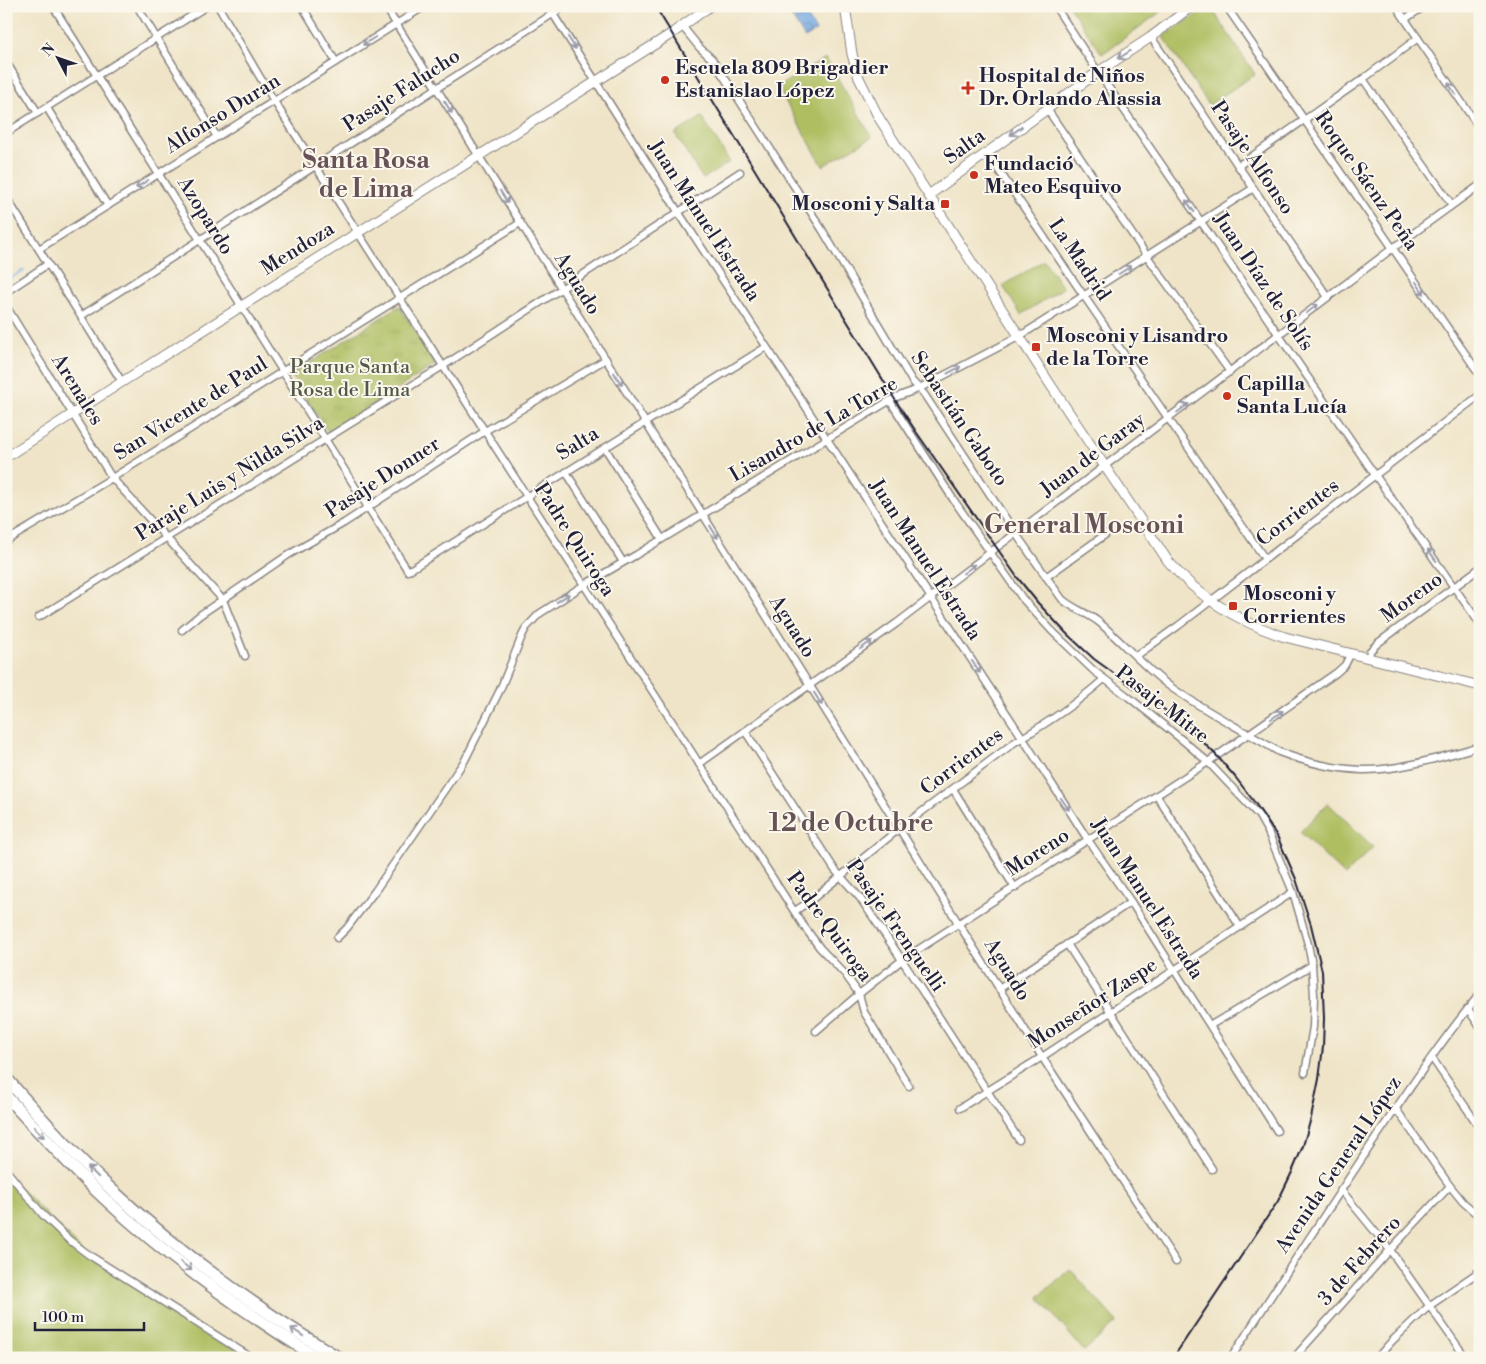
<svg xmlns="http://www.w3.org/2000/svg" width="1486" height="1364" font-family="'Libre Bodoni',serif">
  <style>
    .grass { fill: #aebe61; stroke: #68704e }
    .park { fill: url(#park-tufts); stroke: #68704e }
    .water { fill: url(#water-waves); stroke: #4a668e }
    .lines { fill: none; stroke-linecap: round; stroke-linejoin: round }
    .stream { stroke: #73a9e1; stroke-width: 2 }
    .street-casing { stroke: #888381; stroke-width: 9 }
    .secondary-casing { stroke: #888381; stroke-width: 11 }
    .highway-casing { stroke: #888381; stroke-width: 14 }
    .street { stroke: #fff; stroke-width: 6 }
    .secondary { stroke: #fff; stroke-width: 9 }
    .highway { stroke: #fff; stroke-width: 11 }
    .rail { stroke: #22223b; stroke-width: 2 }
    .oneway { stroke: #9c9ca7 }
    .poi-dot { fill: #c8321e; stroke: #fbf7ec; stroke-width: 2 }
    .labels { text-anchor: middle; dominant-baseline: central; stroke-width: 4; stroke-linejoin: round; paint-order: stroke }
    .poi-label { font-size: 20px; font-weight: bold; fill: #22223b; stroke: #fbf7ec; text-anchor: start }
    .street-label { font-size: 20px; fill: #22223b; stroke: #fbf7ec }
    .park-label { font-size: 20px; fill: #535948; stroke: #fbf7ec }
    .district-label { font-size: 25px; font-weight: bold; fill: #675256; stroke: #fbf7ec }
  </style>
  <defs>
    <pattern id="park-tufts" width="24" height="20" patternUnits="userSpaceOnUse" patternTransform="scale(1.25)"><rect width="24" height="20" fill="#aebe61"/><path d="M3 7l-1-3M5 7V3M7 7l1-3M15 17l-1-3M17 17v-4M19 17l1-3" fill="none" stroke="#95a355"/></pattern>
    <pattern id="water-waves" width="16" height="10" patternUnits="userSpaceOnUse" patternTransform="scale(1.25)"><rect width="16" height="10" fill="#73a9e1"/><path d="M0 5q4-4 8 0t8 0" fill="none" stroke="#5e89b8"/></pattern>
  </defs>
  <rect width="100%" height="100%" fill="#fbf7ec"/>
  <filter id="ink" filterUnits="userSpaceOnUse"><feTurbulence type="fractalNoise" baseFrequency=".02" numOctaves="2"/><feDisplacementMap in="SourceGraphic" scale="10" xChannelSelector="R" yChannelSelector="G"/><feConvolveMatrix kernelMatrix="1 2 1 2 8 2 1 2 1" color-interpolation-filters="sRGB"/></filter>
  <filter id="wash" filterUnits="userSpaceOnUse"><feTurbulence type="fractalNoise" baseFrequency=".0096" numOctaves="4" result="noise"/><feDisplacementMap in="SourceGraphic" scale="20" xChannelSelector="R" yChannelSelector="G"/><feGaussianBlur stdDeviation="1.12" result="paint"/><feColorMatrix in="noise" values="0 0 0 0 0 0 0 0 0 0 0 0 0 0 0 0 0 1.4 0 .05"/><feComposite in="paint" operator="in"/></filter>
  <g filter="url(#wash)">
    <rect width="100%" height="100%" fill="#efe4c7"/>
    <g class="grass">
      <path d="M1069,6H1169L1102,54Z"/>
      <path d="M1210,6L1255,74L1209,105L1163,37Z"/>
      <path d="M826,58L872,137L823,166L777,87Z"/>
      <path d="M702,117L730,162L703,179L675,134Z"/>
      <path d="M1044,260L1063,288L1021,315L1003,286Z"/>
      <path d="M1328,803L1373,847L1345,876L1300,832Z"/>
      <path d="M6,1174L86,1254L250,1358H6Z"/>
      <path d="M1070,1269L1117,1322L1084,1351L1038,1297Z"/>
    </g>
    <path class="park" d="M399,306L436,364L329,433L291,375Z"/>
    <path class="water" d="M802,9L816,31L805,38L791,16Z"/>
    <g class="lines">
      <path class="stream" d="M6,281L24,270"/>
    </g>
  </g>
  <g filter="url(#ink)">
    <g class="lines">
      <defs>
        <g id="street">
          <path d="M53,6L408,571L766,347"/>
          <path d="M137,6L217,137"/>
          <path d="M218,6L274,101L443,366L803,925L820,948L845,974L859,994L864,1012L909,1086"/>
          <path d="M302,6L336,62"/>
          <path d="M385,6L1042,1057L1176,1262"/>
          <path d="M548,6L679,213L1022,737L1088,840L1131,902L1277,1131"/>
          <path d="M1055,6L1098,72L1375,475L1480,624"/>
          <path d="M1226,6L1480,375"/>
          <path d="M1396,6L1480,129"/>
          <path d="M1405,19L1425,6"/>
          <path d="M682,26L699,47L712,59L734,92L823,231L912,381L924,394L1016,534L1062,599C1073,609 1088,613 1100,623C1123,643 1143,666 1168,685C1202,710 1242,729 1279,752C1305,762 1334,769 1362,770C1398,771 1445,756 1480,746"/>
          <path d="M1151,37C1210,124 1268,211 1328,297"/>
          <path d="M6,62L38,113"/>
          <path d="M1363,79L1452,205"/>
          <path d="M47,108L108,206"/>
          <path d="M1047,109L1147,256L1230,372"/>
          <path d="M6,133L207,6"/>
          <path d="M987,153L1084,296L1265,559"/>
          <path d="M1238,166L1363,79L1418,38"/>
          <path d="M6,197L122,382"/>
          <path d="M39,249L425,6"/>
          <path d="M6,292L48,264"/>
          <path d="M6,306L112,478L223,600L245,656"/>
          <path d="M81,316L565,6"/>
          <path d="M890,401L953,499L1022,598L1052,631L1094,671L1126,695L1186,743L1208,762L1259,816L1268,832L1293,892L1308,944L1312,965L1314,995L1313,1027L1305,1073"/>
          <path d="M605,448L662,539"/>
          <path d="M566,472L623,562"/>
          <path d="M6,541L112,478L520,223"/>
          <path d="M1046,577L1106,534"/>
          <path d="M39,617L443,366L740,172"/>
          <path d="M182,630L200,615L288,555L344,523L485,431L606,359"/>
          <path d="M1136,656L1178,626L1480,395"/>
          <path d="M1369,658L1370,651L1378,643L1480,568"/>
          <path d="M745,731L835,870L860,898L902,960L1019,1140"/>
          <path d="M699,764L897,623L1393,248L1480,185"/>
          <path d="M953,789L1015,888"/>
          <path d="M1157,796L1240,927"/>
          <path d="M795,911L810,901L899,829L1015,742C1046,724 1077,703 1104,679"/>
          <path d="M337,938L347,928L375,891L465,760L500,690L522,636L526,628L539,614L584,585L636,555L894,398L918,389L1020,336L1252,189"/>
          <path d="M1067,944L1212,1169"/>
          <path d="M999,989L1131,902"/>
          <path d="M1468,1009L1480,1027"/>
          <path d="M1211,1025L1312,965"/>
          <path d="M816,1031L859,994L902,960L1208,762L1336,673L1345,665L1351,653"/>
          <path d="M1432,1058L1480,1128"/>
          <path d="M960,1108L1042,1057L1293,892"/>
          <path d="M1396,1109L1450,1186L1463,1202L1480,1217"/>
          <path d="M6,1170L43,1215L68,1239L89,1255L252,1358"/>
          <path d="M1341,1190L1390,1250L1466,1358"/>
          <path d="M1231,1358C1277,1286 1324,1216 1371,1145C1406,1094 1440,1042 1480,994"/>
          <path d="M1294,1358L1390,1250L1450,1186"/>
          <path d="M1377,1358L1392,1341L1429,1306L1480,1271"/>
        </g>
        <g id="secondary">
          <path d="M845,6L852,54L859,78L879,118L1050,384L1168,561C1199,598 1239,622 1285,637L1480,686"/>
          <path d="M929,195L1098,72L1151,37L1192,6"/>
          <path d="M6,457L122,382L671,34L710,6"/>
        </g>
        <g id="highway">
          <path d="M6,1078C40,1117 75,1156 113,1191C182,1255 259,1310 339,1358"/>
          <path d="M6,1096C37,1130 69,1165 103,1197C168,1258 242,1311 318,1358"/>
        </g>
      </defs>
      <use href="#street" class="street-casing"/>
      <use href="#secondary" class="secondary-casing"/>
      <use href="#highway" class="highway-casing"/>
      <use href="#street" class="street"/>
      <use href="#secondary" class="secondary"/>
      <use href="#highway" class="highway"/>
      <path class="rail" d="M655,6L894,398L917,433L1017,577L1038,603L1067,634L1094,659L1187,726L1217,756L1236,778L1255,803L1277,836L1296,879L1311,925L1322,971L1324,1018L1323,1047L1319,1079L1311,1118L1303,1146L1292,1172L1278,1201L1173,1358"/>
    </g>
    <defs><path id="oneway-shaft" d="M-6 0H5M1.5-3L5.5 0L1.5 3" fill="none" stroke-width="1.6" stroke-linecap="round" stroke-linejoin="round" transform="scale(1.25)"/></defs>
    <g class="oneway">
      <use href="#oneway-shaft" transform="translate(369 41) rotate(148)"/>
      <use href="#oneway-shaft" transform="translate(572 43) rotate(57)"/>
      <use href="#oneway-shaft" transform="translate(1124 55) rotate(146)"/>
      <use href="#oneway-shaft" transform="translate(1452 89) rotate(-124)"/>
      <use href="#oneway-shaft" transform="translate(448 107) rotate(58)"/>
      <use href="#oneway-shaft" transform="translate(1016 131) rotate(144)"/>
      <use href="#oneway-shaft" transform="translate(142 184) rotate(148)"/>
      <use href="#oneway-shaft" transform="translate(504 197) rotate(58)"/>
      <use href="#oneway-shaft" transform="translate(1190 206) rotate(-125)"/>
      <use href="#oneway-shaft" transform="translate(1125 270) rotate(-32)"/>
      <use href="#oneway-shaft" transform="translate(1420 288) rotate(56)"/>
      <use href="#oneway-shaft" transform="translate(1312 309) rotate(-37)"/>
      <use href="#oneway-shaft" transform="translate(954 370) rotate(-28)"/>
      <use href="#oneway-shaft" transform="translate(618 379) rotate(58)"/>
      <use href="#oneway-shaft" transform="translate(1183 408) rotate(-37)"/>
      <use href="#oneway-shaft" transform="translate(714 532) rotate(58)"/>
      <use href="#oneway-shaft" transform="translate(1432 555) rotate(-125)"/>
      <use href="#oneway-shaft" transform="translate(969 569) rotate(-37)"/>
      <use href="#oneway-shaft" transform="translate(563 598) rotate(-33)"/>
      <use href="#oneway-shaft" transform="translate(866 645) rotate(-35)"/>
      <use href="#oneway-shaft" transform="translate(976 667) rotate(56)"/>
      <use href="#oneway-shaft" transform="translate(818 699) rotate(58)"/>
      <use href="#oneway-shaft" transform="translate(1277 715) rotate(-35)"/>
      <use href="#oneway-shaft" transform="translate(1065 804) rotate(56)"/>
      <use href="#oneway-shaft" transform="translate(39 1132) rotate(47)"/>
      <use href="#oneway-shaft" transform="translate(93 1172) rotate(-135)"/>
      <use href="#oneway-shaft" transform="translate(186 1266) rotate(37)"/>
      <use href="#oneway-shaft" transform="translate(297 1332) rotate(-146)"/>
    </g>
  </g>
  <g class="poi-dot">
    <circle cx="665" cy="80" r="5"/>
    <path d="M965.5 80.5h5v5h5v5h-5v5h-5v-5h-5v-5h5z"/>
    <circle cx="974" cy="175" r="5"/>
    <rect x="940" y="199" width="10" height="10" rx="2.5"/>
    <rect x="1031" y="342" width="10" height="10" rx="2.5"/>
    <circle cx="1227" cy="396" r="5"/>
    <rect x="1228" y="601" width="10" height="10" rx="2.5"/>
  </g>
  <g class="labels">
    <g class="poi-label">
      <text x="675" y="68">Escuela 809 Brigadier<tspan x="675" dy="23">Estanislao López</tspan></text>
      <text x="979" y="76">Hospital de Niños<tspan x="979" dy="23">Dr. Orlando Alassia</tspan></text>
      <text x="984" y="164">Fundació<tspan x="984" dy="23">Mateo Esquivo</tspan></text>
      <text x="935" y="204" text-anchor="end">Mosconi y Salta</text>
      <text x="1046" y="336">Mosconi y Lisandro<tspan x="1046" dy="23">de la Torre</tspan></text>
      <text x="1237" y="384">Capilla<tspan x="1237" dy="23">Santa Lucía</tspan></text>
      <text x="1243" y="594">Mosconi y<tspan x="1243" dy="23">Corrientes</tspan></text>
    </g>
    <g class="street-label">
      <text transform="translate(402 91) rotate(-33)">Pasaje Falucho</text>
      <text transform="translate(223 114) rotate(-32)">Alfonso Duran</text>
      <text transform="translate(965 147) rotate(-36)">Salta</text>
      <text transform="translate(1252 158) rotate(56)">Pasaje Alfonso</text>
      <text transform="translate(1366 181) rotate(55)">Roque Sáenz Peña</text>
      <text transform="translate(205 216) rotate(58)">Azopardo</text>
      <text transform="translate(704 221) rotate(57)">Juan Manuel Estrada</text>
      <text transform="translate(298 249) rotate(-32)">Mendoza</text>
      <text transform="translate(1079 260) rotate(56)">La Madrid</text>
      <text transform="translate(1263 282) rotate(56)">Juan Díaz de Solís</text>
      <text transform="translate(577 284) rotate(58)">Aguado</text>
      <text transform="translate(77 390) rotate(58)">Arenales</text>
      <text transform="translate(191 409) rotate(-32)">San Vicente de Paul</text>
      <text transform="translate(959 419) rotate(56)">Sebastián Gaboto</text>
      <text transform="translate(814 430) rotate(-30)">Lisandro de La Torre</text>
      <text transform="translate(578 444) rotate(-32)">Salta</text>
      <text transform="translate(1093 455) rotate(-37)">Juan de Garay</text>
      <text transform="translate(383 478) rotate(-33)">Pasaje Donner</text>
      <text transform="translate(230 479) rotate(-32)">Paraje Luis y Nilda Silva</text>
      <text transform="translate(1298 513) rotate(-37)">Corrientes</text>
      <text transform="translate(574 540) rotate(57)">Padre Quiroga</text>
      <text transform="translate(925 560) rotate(57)">Juan Manuel Estrada</text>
      <text transform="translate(1412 598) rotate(-36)">Moreno</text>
      <text transform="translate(792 627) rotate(58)">Aguado</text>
      <text transform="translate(1162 705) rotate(38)">Pasaje Mitre</text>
      <text transform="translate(962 762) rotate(-37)">Corrientes</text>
      <text transform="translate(1038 853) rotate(-33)">Moreno</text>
      <text transform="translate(1147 899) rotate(57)">Juan Manuel Estrada</text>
      <text transform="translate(895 926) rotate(55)">Pasaje Frenguelli</text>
      <text transform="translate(829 927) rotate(54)">Padre Quiroga</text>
      <text transform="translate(1007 970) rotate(58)">Aguado</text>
      <text transform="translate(1093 1004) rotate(-33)">Monseñor Zaspe</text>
      <text transform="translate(1339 1165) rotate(-56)">Avenida General López</text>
      <text transform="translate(1360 1261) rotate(-48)">3 de Febrero</text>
    </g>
    <g class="park-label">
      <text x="350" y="367">Parque Santa<tspan x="350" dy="23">Rosa de Lima</tspan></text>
    </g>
    <g class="district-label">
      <text x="366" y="160">Santa Rosa<tspan x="366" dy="29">de Lima</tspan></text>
      <text x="1084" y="525">General Mosconi</text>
      <text x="851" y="823">12 de Octubre</text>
    </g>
  </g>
  <rect width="1486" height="1364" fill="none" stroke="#fbf7ec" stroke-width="25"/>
  <g transform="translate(58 58) rotate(311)" stroke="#fbf7ec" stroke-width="4" paint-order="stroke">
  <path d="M0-4L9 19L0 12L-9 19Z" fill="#22223b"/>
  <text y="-8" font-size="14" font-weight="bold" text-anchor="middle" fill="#22223b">N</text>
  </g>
  <path d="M35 1322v8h109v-8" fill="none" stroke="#22223b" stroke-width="2.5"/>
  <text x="42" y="1322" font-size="15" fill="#22223b" stroke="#fbf7ec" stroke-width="4" paint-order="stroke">100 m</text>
</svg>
